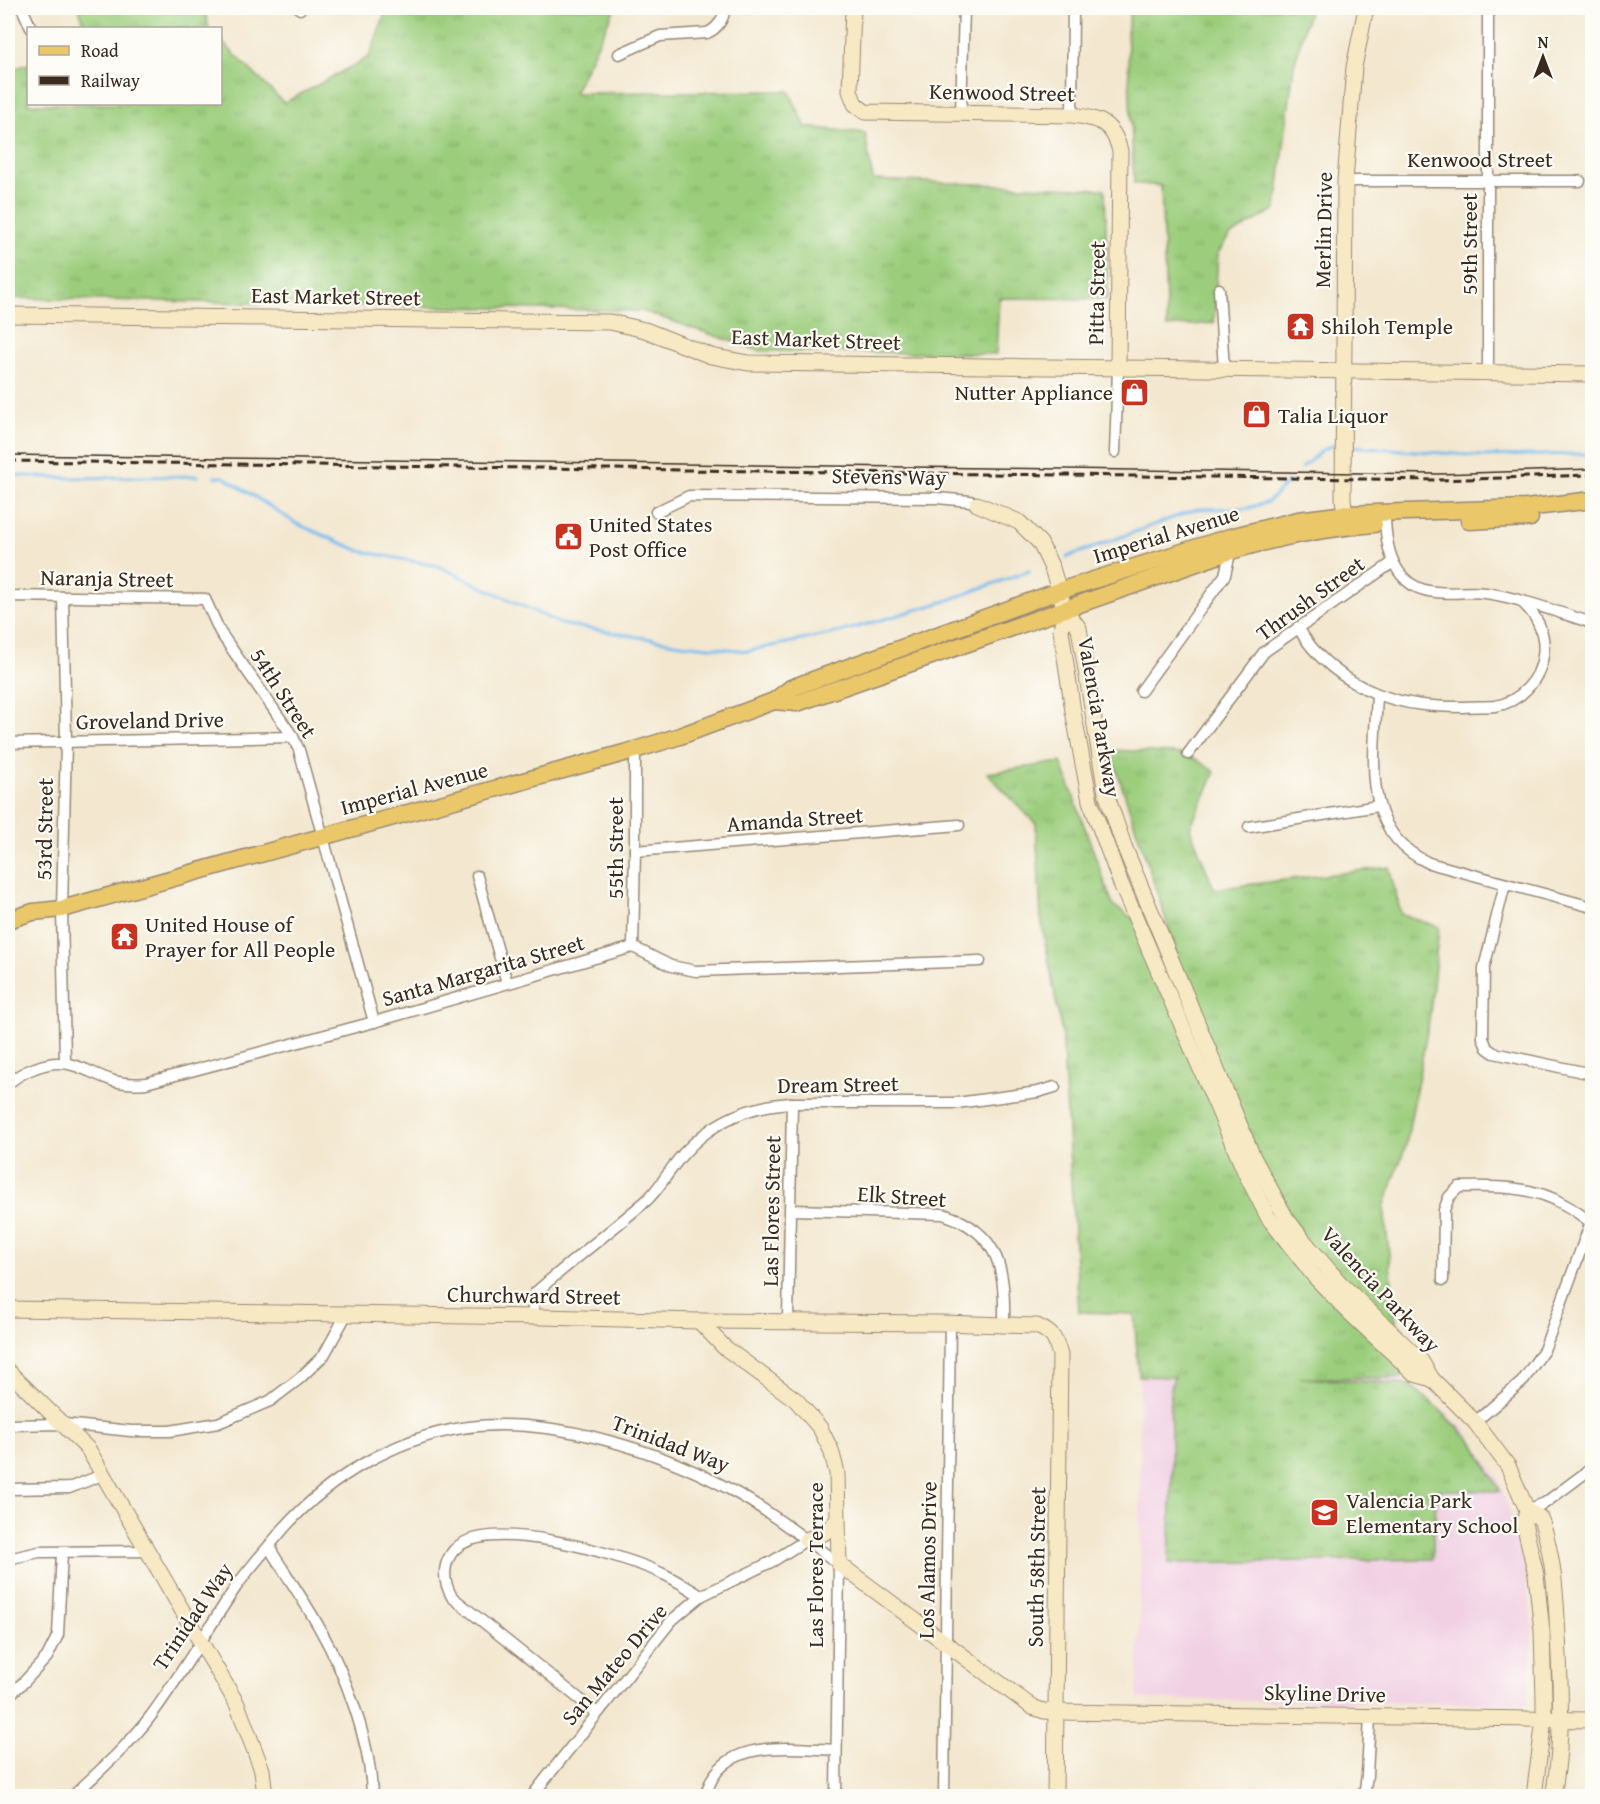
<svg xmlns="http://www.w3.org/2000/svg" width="1600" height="1804" font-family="'Gentium Book Plus',serif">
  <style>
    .built { fill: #f1d0e3 }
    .grass { fill: url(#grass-tufts); stroke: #6b7c4d; stroke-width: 1.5 }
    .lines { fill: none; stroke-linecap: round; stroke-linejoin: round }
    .stream { stroke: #77bcee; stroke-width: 3 }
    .street-casing { stroke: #978876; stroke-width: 13 }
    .secondary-casing { stroke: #978876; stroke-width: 17 }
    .primary-casing { stroke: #978876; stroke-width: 19 }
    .street { stroke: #fff; stroke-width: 10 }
    .secondary { stroke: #f7e9c3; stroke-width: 15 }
    .primary { stroke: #eac769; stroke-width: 16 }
    .tram { stroke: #3b2a1e; stroke-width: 1.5 }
    .rail { stroke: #3b2a1e; stroke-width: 3; stroke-dasharray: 9 4.5; stroke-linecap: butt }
    .labels { text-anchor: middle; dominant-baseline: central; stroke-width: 4.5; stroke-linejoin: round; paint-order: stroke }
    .street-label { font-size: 22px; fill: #3b2a1e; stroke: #fdfcf7 }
    .poi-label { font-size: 22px; fill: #3b2a1e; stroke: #fdfcf7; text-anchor: start }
  </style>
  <defs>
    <pattern id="grass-tufts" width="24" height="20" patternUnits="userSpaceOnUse" patternTransform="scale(1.5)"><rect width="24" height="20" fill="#9bcd7c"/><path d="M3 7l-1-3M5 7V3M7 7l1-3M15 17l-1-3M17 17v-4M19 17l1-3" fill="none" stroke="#86b06b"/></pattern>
  </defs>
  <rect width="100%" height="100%" fill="#fdfcf7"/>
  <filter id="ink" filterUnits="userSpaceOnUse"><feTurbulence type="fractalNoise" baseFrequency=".0167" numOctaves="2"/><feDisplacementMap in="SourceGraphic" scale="12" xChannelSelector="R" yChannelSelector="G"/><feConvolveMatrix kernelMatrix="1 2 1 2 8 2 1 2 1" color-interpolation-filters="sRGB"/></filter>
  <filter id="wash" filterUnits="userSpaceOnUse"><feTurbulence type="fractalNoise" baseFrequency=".008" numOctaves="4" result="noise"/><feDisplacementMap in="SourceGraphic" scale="24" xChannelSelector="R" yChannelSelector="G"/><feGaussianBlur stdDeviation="1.35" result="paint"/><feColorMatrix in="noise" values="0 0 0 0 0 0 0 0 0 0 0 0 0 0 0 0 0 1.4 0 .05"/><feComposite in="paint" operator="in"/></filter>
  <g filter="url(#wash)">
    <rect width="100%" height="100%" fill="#f3e7cf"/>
    <path class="built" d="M1139,1376L1402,1378L1466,1430L1498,1478L1523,1548L1533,1631L1527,1704L1137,1699L1141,1563Z"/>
    <g class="grass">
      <path d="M79,8H204L209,28H85Z"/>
      <path d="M387,8H615L574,93L789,91L806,127L865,133L873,180L1105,189L1108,299L999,298L996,354L760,351L642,311L8,298V71L28,64V104H220L221,41L284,103L369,57Z"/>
      <path d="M1131,8H1310L1294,65L1276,209L1229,236L1218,253L1214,323L1167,327L1161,186L1134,183L1127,31Z"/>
      <path d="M1110,750L1188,754L1215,772L1190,828L1214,889L1389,867L1401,914L1439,927L1430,1015L1406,1145L1384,1207L1402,1378H1300L1409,1384L1437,1407L1474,1443L1500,1491L1437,1490L1432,1559L1169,1563L1172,1479L1170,1393L1174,1377L1139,1376L1134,1314L1079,1312L1062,1034L1041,919L1036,824L987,773L1061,762L1113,905L1175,947Z"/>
    </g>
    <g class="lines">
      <g class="stream">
        <path d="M1351,446L1481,456L1592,454"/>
        <path d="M1302,468L1322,450L1334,445"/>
        <path d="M8,475L68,478L198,476"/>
        <path d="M215,477H224L297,524L360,551L438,566L561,624L681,644L748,651L840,632L943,602L1029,571"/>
        <path d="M1067,557L1197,509L1248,508L1268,502L1288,482"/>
      </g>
    </g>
  </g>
  <g filter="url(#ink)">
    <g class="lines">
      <defs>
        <g id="street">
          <path d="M22,8L31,28"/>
          <path d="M300,8V9"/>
          <path d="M619,54L660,36L707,33C717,29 725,18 724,8"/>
          <path d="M961,114L964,8"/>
          <path d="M1072,115L1073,8"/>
          <path d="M1345,181H1580"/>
          <path d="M1219,289L1224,370"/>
          <path d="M1488,373V8"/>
          <path d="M1115,452L1118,368"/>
          <path d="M656,512L689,496L937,498L970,501L977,504"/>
          <path d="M1385,513C1385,548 1394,589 1436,592C1452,594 1470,591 1486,593C1520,598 1560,613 1592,623"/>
          <path d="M8,596L205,599L220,632L293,737L299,750L374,1022"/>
          <path d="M63,597L66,741L62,909L65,1062"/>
          <path d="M1298,627C1314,657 1346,682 1378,694C1406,705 1433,707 1463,707C1474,706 1485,707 1495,706C1520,702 1540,680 1543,656C1546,635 1538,617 1523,603"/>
          <path d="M1141,691L1225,575L1231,549"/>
          <path d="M1377,694C1375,757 1359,831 1429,863L1592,907"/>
          <path d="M8,743L293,737"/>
          <path d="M1188,754L1264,652L1392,563"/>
          <path d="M1249,827L1378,806"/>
          <path d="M635,851L959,825"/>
          <path d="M477,876L507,983"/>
          <path d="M1505,884L1484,968L1483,1038L1487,1048L1494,1053L1592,1074"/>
          <path d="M633,947L635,851V750"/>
          <path d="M8,1084C16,1076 24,1072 35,1068C68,1054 85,1072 114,1081C125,1084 135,1084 146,1083L374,1022L633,947L671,966L696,971L980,961"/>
          <path d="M792,1210L943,1214C1002,1233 1005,1272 1004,1326"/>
          <path d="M1443,1280L1444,1210L1449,1197L1459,1187C1494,1186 1535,1186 1565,1205C1575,1210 1583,1217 1592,1223"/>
          <path d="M532,1317L535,1293C571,1261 610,1232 647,1200C661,1187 670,1168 684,1153C713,1121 750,1105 792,1103H957L1038,1092L1055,1087"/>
          <path d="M788,1321L792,1103"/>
          <path d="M1475,1422L1522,1382L1544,1350L1591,1222"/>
          <path d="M8,1425L64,1424L131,1431H170L218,1423L270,1401L299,1379L324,1355L346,1315"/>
          <path d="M8,1489L69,1488L102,1475"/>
          <path d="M1527,1510L1545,1503L1592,1468"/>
          <path d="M270,1545L273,1554C289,1579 306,1603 320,1629C346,1675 371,1743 372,1796"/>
          <path d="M8,1559L39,1552L149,1551"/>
          <path d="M8,1696L24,1682L47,1657L58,1635L62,1552"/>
          <path d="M597,1713L452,1597C444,1583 442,1568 451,1554C478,1511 623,1555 661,1573C675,1579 688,1588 701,1596"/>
          <path d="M73,1796C99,1771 128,1746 150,1717C182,1674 208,1628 238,1584C252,1565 269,1546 284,1528C330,1477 394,1439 462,1428C547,1415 657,1449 731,1490C768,1510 805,1539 839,1564L836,1796"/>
          <path d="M532,1796L672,1620L701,1596L773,1561L806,1540"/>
          <path d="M705,1796C707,1791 709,1785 712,1779C735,1738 797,1749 836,1750"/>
          <path d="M944,1796L950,1323"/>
          <path d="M1364,1796L1367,1775L1370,1716"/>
        </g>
        <g id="secondary">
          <path d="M853,8L850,91L855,104L865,112L1072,115C1098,118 1113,122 1120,151L1118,368"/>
          <path d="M8,315L610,322L645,330L711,356L748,363L1592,374"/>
          <path d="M977,504L1019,522L1040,543L1052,568L1065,610L1079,628L1106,793L1124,846L1253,1157L1286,1218L1303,1240L1339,1282L1421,1361L1432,1379L1475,1422L1508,1466L1527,1510L1524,1523L1536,1575L1542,1631L1544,1700V1719L1534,1796"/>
          <path d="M1347,526L1343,499L1345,181L1354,67L1366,8"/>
          <path d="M1065,610L1061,630L1073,711L1090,801L1121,884L1246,1174L1268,1217L1315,1277L1347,1310L1415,1374L1432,1379"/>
          <path d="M8,1309L541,1317L699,1321L941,1323L1037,1326C1054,1334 1055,1338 1060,1355L1055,1796"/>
          <path d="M699,1321L724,1347L796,1400L820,1428L831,1450L837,1473L839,1564L1032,1707L1044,1711L1057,1712L1592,1720"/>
          <path d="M8,1371L88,1449L237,1704L262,1770L265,1796"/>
          <path d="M1527,1510L1540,1518L1542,1522C1554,1559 1556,1597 1558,1636C1561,1690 1563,1743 1553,1796"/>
          <path d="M806,1540L824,1533L838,1520"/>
        </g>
        <g id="primary">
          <path d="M1469,521L1530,518"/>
          <path d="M774,701L797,703L1231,551C1278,537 1325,528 1374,524"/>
          <path d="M8,920L33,912L62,909L635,750L680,736L774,701L791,688L1059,591L1230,537L1298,520L1346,514L1526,508L1592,500"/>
        </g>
      </defs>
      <use href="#street" class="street-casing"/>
      <use href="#secondary" class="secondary-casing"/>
      <use href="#primary" class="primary-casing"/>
      <use href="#street" class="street"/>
      <use href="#secondary" class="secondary"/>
      <use href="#primary" class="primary"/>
      <path class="tram" d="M8,455L1439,474L1592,469"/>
      <path class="rail" d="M8,461L1439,480L1592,475"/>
    </g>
  </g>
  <defs>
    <symbol id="temple-square" viewBox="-11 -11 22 22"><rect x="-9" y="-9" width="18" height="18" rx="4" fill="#c8321e" stroke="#fdfcf7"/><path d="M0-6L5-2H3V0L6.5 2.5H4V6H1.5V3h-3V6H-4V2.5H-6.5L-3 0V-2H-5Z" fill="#fff"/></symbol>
    <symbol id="shop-square" viewBox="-11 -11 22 22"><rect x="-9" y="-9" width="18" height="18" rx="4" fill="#c8321e" stroke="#fdfcf7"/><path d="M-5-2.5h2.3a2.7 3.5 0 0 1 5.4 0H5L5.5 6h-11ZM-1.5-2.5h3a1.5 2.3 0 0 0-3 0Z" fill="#fff"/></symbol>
    <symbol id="civic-square" viewBox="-11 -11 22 22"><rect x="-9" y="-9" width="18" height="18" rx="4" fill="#c8321e" stroke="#fdfcf7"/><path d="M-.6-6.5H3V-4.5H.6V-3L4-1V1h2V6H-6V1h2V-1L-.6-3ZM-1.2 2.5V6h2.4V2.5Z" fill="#fff"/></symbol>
    <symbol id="school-square" viewBox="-11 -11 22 22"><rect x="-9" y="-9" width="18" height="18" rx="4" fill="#c8321e" stroke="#fdfcf7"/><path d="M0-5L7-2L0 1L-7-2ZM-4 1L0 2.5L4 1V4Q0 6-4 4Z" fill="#fff"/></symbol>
  </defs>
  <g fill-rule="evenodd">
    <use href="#temple-square" x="1284" y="310" width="33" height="33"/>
    <use href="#shop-square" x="1118" y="376" width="33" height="33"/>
    <use href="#shop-square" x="1240" y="398" width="33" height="33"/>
    <use href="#civic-square" x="552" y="520" width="33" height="33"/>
    <use href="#temple-square" x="108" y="920" width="33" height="33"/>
    <use href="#school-square" x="1308" y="1496" width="33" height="33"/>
  </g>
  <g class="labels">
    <g class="street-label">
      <text transform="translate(1002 92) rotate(1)">Kenwood Street</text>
      <text x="1480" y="159">Kenwood Street</text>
      <text transform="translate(1323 230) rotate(-89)">Merlin Drive</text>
      <text transform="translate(1469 244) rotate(-90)">59th Street</text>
      <text transform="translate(1096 293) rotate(-89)">Pitta Street</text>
      <text transform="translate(336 296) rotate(1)">East Market Street</text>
      <text transform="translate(816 339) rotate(2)">East Market Street</text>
      <text transform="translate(889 476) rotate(1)">Stevens Way</text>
      <text transform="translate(1166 534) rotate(-17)">Imperial Avenue</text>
      <text transform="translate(107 578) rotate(1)">Naranja Street</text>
      <text transform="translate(1310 598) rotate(-36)">Thrush Street</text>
      <text transform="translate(284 693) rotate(57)">54th Street</text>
      <text transform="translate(1100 717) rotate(80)">Valencia Parkway</text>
      <text transform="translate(150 720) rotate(-1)">Groveland Drive</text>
      <text transform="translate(414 788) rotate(-15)">Imperial Avenue</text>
      <text transform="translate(795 819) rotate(-4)">Amanda Street</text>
      <text transform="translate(44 829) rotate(-89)">53rd Street</text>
      <text transform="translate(615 848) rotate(-90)">55th Street</text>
      <text transform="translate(483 970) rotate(-16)">Santa Margarita Street</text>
      <text transform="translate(838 1084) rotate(-1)">Dream Street</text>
      <text transform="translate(902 1196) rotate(4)">Elk Street</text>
      <text transform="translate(771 1211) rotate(-89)">Las Flores Street</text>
      <text transform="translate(1381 1289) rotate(47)">Valencia Parkway</text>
      <text transform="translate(534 1295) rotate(1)">Churchward Street</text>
      <text transform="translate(671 1443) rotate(21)">Trinidad Way</text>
      <text transform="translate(927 1560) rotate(-89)">Los Alamos Drive</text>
      <text transform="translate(815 1565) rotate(-90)">Las Flores Terrace</text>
      <text transform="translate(1036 1567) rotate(-89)">South 58th Street</text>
      <text transform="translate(192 1616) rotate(-56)">Trinidad Way</text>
      <text transform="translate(614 1664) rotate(-50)">San Mateo Drive</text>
      <text transform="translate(1325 1693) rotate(1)">Skyline Drive</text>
    </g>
    <g class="poi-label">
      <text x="1321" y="326">Shiloh Temple</text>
      <text x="1113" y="392" text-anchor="end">Nutter Appliance</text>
      <text x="1278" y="415">Talia Liquor</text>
      <text x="589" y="524">United States<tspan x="589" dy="25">Post Office</tspan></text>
      <text x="145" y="924">United House of<tspan x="145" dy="25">Prayer for All People</tspan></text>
      <text x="1346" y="1500">Valencia Park<tspan x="1346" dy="25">Elementary School</tspan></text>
    </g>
  </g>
  <rect width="1600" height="1804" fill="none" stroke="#fdfcf7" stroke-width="30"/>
  <rect x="27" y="27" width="195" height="78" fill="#fdfcf7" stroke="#afa8a0" stroke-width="1.5"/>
  <rect x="39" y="46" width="30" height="9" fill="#eac769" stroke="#afa8a0" stroke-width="1.5"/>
  <text x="81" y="57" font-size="18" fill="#3b2a1e">Road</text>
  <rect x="39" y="76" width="30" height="9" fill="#3b2a1e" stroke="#afa8a0" stroke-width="1.5"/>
  <text x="81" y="87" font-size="18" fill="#3b2a1e">Railway</text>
  <g transform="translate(1543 57)" stroke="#fdfcf7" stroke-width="4.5" paint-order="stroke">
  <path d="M0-4.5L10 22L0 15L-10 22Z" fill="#3b2a1e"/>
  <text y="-9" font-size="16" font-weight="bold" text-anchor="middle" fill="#3b2a1e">N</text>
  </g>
</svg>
